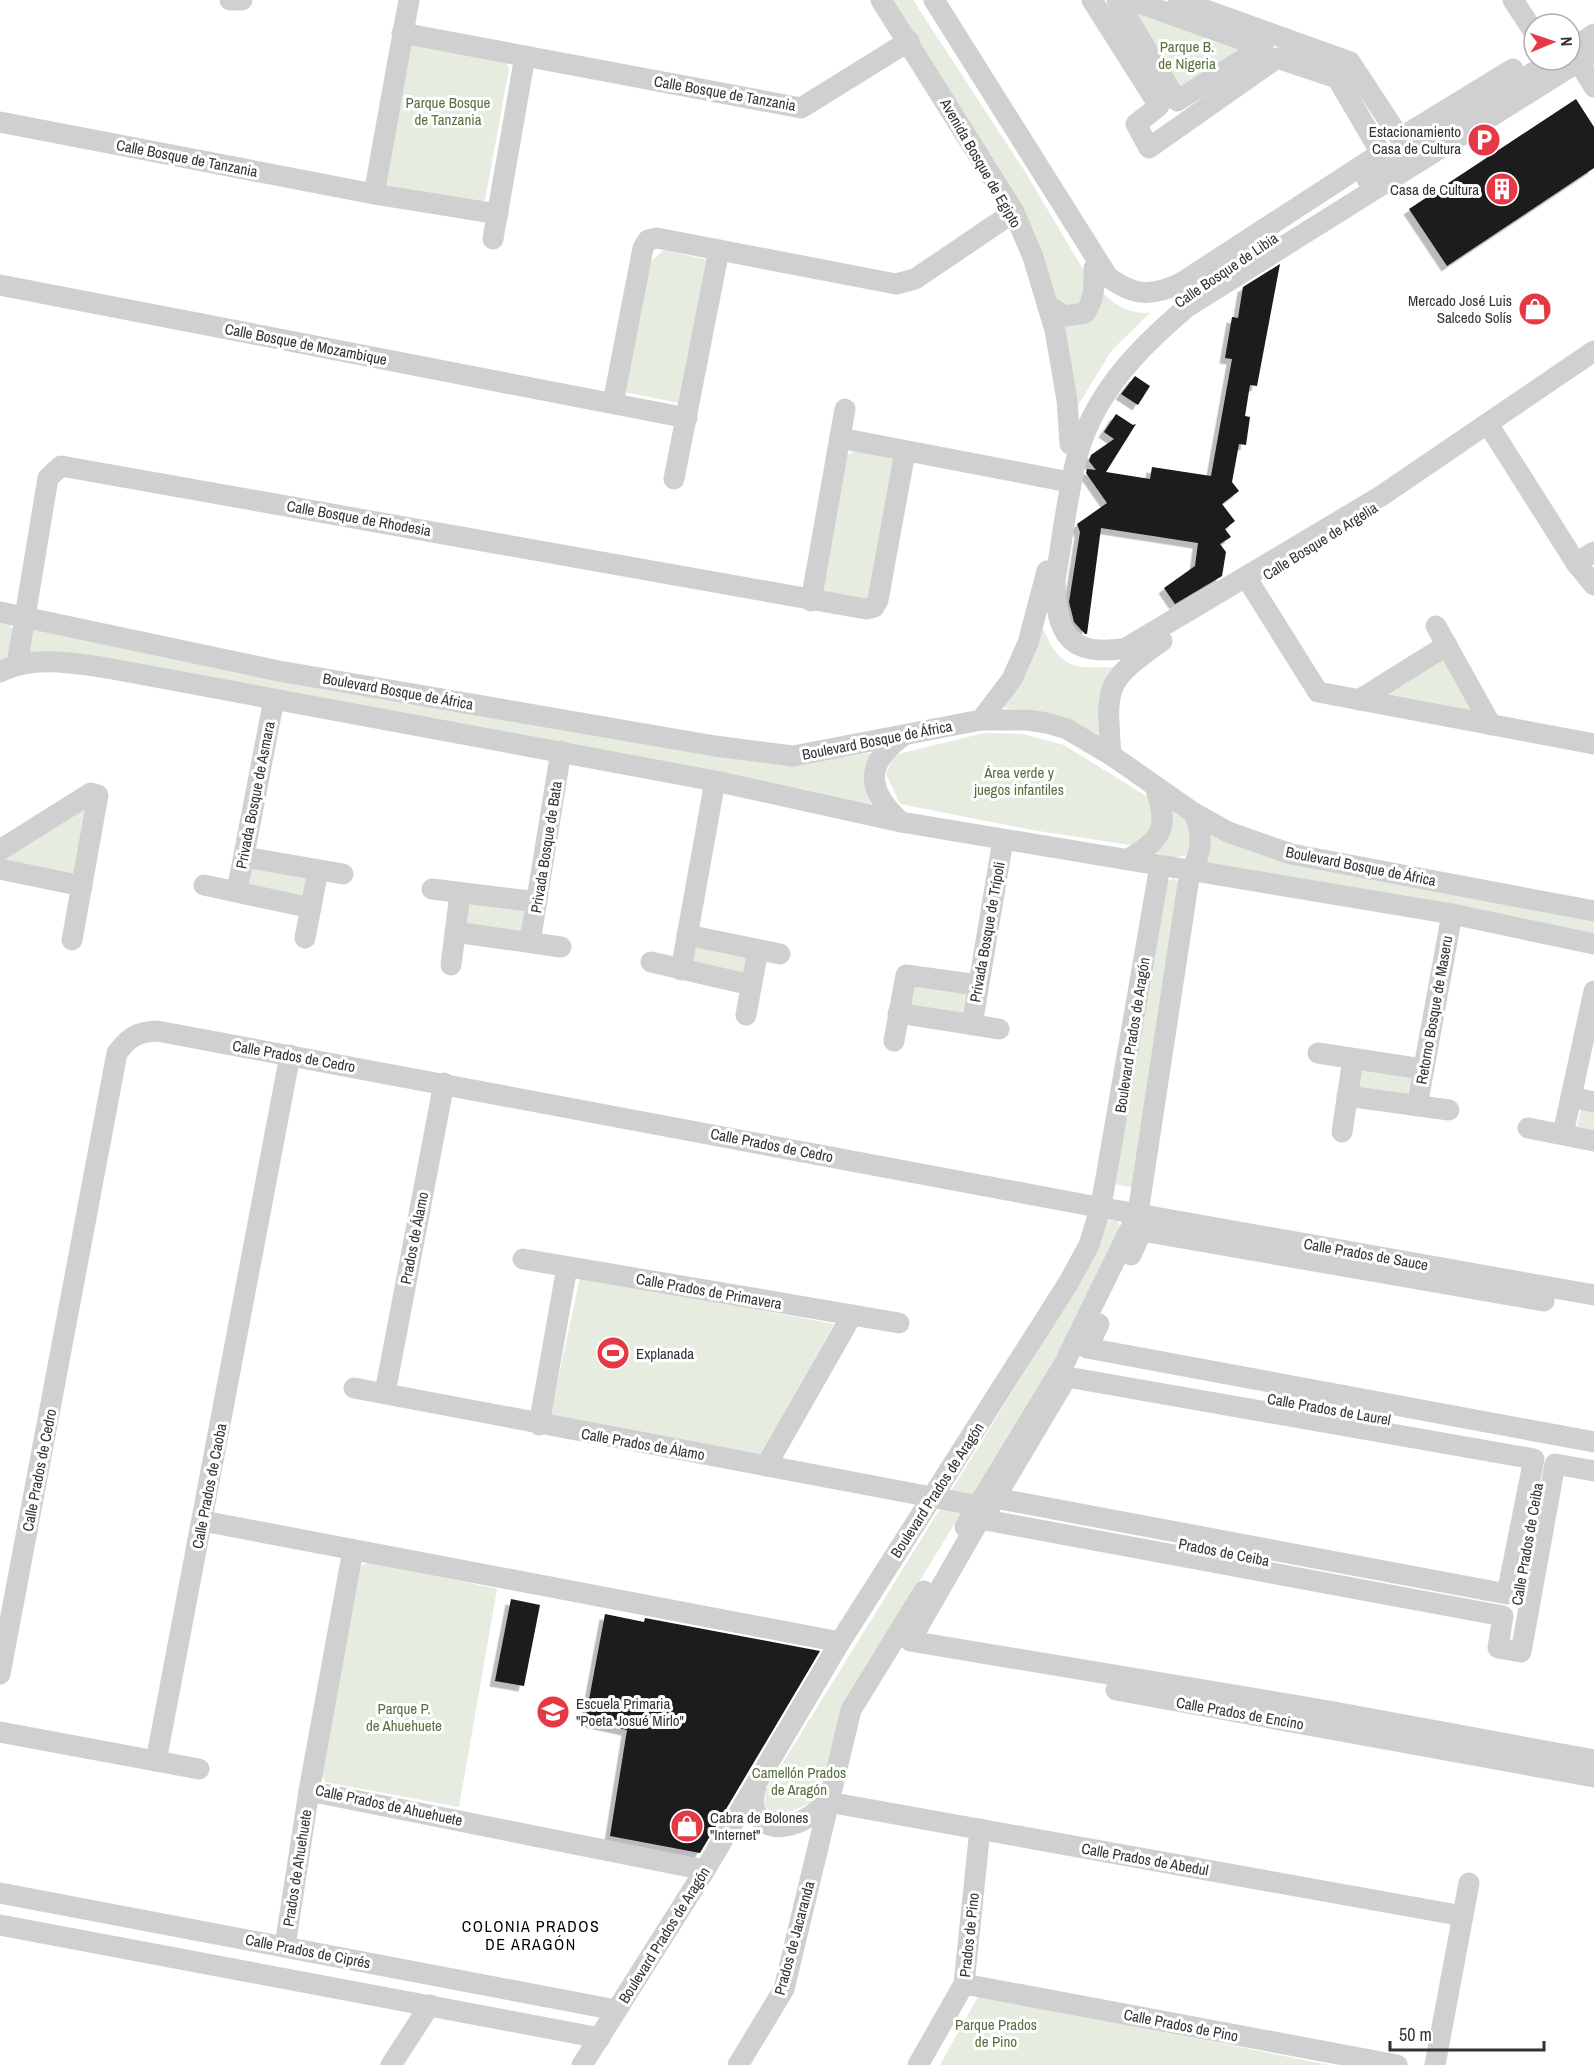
<svg xmlns="http://www.w3.org/2000/svg" width="1594" height="2065" font-family="'Archivo Narrow',sans-serif">
  <style>
    .green { fill: #e6ecdf }
    .building { fill: #1a1a1a; filter: url(#shadow) }
    .lines { fill: none; stroke-linecap: round; stroke-linejoin: round }
    .minor { stroke: #d0d0d0; stroke-width: 21 }
    .labels { text-anchor: middle; dominant-baseline: central; stroke-width: 6; stroke-linejoin: round; paint-order: stroke }
    .park-label { font-size: 15px; fill: #56703f; stroke: #fff }
    .street-label { font-size: 15px; fill: #333; stroke: #fff }
    .poi-label { font-size: 15px; fill: #333; stroke: #fff; text-anchor: end }
    .neighbourhood-label { font-size: 16px; letter-spacing: 1.5px; fill: #000; stroke: #fff }
  </style>
  <defs>
    <filter id="shadow"><feDropShadow dx="-5.5" dy="5.5" stdDeviation="0" flood-color="#0004"/></filter>
  </defs>
  <rect width="100%" height="100%" fill="#fff"/>
  <g class="green">
    <path d="M889,0H913L1027,175L1084,271V301C1073,309 1066,309 1055,300Z"/>
    <path d="M1131,0L1263,47L1177,101Z"/>
    <path d="M414,42L505,59L509,69L485,200L476,204L390,189L382,181L406,48Z"/>
    <path d="M664,250L708,260L679,403L624,392L650,262Z"/>
    <path d="M1101,291C1117,307 1127,313 1150,313L1112,350L1078,405L1064,325Z"/>
    <path d="M855,451L898,460L871,601L821,592L842,458Z"/>
    <path d="M0,623L9,624L18,639L15,656L0,663Z"/>
    <path d="M26,626L450,711L788,765L876,752C867,771 862,786 872,806L806,790L713,773L25,659Z"/>
    <path d="M1042,626C1059,668 1072,669 1115,667C1100,684 1098,713 1099,735C1067,717 1041,711 1004,708C1022,682 1035,657 1042,626Z"/>
    <path d="M1445,657L1477,716L1378,696Z"/>
    <path d="M984,733L1023,734L1064,745L1159,804L1143,847L1032,830L900,804L886,774L894,755Z"/>
    <path d="M91,801L77,882L0,862Z"/>
    <path d="M1171,806L1188,816L1192,844L1187,855L1175,858L1156,853L1167,832Z"/>
    <path d="M1207,830L1594,920V934L1199,862Z"/>
    <path d="M252,864L307,875L305,900L249,888Z"/>
    <path d="M1173,879L1179,882L1133,1188L1115,1184L1167,881Z"/>
    <path d="M466,900L530,907L526,934L463,925Z"/>
    <path d="M692,943L753,955L749,977L689,965Z"/>
    <path d="M907,981L967,989L965,1015L902,1004Z"/>
    <path d="M1360,1067L1412,1075L1407,1098L1357,1092Z"/>
    <path d="M1582,1106L1594,1108V1134L1576,1129Z"/>
    <path d="M1109,1220L1117,1221L1120,1226L1119,1234L1061,1348L844,1706L817,1798C806,1807 782,1817 768,1811L765,1805L766,1790L1034,1357L1096,1251L1103,1223Z"/>
    <path d="M580,1277L834,1324L761,1454L550,1417Z"/>
    <path d="M370,1561L497,1589L459,1807L325,1782L321,1773L361,1566Z"/>
    <path d="M979,1995L1329,2065H940Z"/>
  </g>
  <g class="building">
    <path d="M1576,99L1594,127V168L1447,266L1409,209Z"/>
    <path d="M1280,264L1257,386L1250,385L1245,416L1250,417L1246,445L1239,444L1232,482L1239,491L1222,504L1235,521L1225,529L1231,537L1220,544L1226,552L1222,576L1175,604L1164,588L1195,566L1198,543L1101,528L1087,634H1085L1074,622L1069,602L1080,532L1077,524L1107,503L1086,473L1087,469L1096,470L1089,461L1091,455L1114,439L1104,432L1116,414L1133,425L1136,424L1106,472L1150,479L1152,467L1211,476L1232,359L1225,358L1232,317L1238,318L1243,287Z"/>
    <path d="M1135,376L1150,386L1138,405L1121,394Z"/>
    <path d="M511,1599L540,1605L524,1686L495,1681Z"/>
    <path d="M605,1614L644,1622L645,1618L820,1651L700,1853L610,1836L627,1730L585,1721Z"/>
  </g>
  <g class="lines">
    <g class="minor">
      <path d="M230,0H242"/>
      <path d="M881,0L1014,212L1033,257L1055,330L1067,400L1070,444"/>
      <path d="M934,0L1108,277C1134,296 1151,297 1181,283L1381,153L1337,78L1277,58L1149,148L1136,124L1159,106L1092,0"/>
      <path d="M1117,0L1177,101L1263,47L1131,0"/>
      <path d="M1178,0L1350,62L1400,138L1513,69"/>
      <path d="M1513,0L1534,32"/>
      <path d="M402,33L801,108L909,41"/>
      <path d="M1571,49L1594,87"/>
      <path d="M1570,50L1594,34"/>
      <path d="M1594,52L1187,307C1140,347 1096,391 1078,453C1067,493 1063,538 1055,580C1056,634 1069,658 1126,648L1381,496L1594,351"/>
      <path d="M0,122L374,194L498,214"/>
      <path d="M1367,179L1553,60"/>
      <path d="M374,194L409,0"/>
      <path d="M493,239L525,56"/>
      <path d="M0,285L687,418"/>
      <path d="M1047,305L1065,316L1085,313C1095,298 1094,286 1094,268"/>
      <path d="M613,403L643,248L648,240L657,238L896,284L915,279L1014,212"/>
      <path d="M1493,432L1576,563L1594,585"/>
      <path d="M840,438L1064,481"/>
      <path d="M674,479L719,250"/>
      <path d="M1576,563L1594,552"/>
      <path d="M1251,585L1318,692L1594,744"/>
      <path d="M811,601L845,409"/>
      <path d="M0,612L279,671L715,746L793,756L981,720H1027L1047,723L1067,729L1111,755L1194,813L1228,832L1291,854L1594,911"/>
      <path d="M1436,626L1491,725"/>
      <path d="M17,665L48,478L61,466L866,609L874,607L878,600L905,452"/>
      <path d="M0,672C32,655 73,663 107,668L715,781L901,822L1452,914L1594,944"/>
      <path d="M1359,700L1447,645"/>
      <path d="M981,720L1012,679L1028,643L1047,571"/>
      <path d="M1111,755C1106,686 1104,682 1162,641"/>
      <path d="M901,822C869,793 862,765 902,737"/>
      <path d="M0,850L91,793L98,795L72,940"/>
      <path d="M244,857L343,874"/>
      <path d="M1128,859C1164,839 1169,826 1155,787"/>
      <path d="M0,869L82,886"/>
      <path d="M204,885L311,908"/>
      <path d="M432,889L537,902"/>
      <path d="M237,891L274,699"/>
      <path d="M455,932L561,947"/>
      <path d="M687,935L780,954"/>
      <path d="M305,938L318,870"/>
      <path d="M530,942L561,751"/>
      <path d="M651,962L751,985"/>
      <path d="M451,965L460,894"/>
      <path d="M681,970L715,781"/>
      <path d="M898,1013L999,1029"/>
      <path d="M746,1015L758,950"/>
      <path d="M972,1025L1003,840"/>
      <path d="M894,1041L906,975L978,985"/>
      <path d="M1318,1053L1422,1069"/>
      <path d="M1347,1096L1449,1110"/>
      <path d="M1571,1097L1594,1102"/>
      <path d="M1417,1106L1452,914"/>
      <path d="M1528,1128L1594,1141"/>
      <path d="M1342,1132L1353,1059"/>
      <path d="M1563,1134L1594,991"/>
      <path d="M1131,1255L1142,1231L1544,1301"/>
      <path d="M523,1259L899,1323"/>
      <path d="M1099,1324L1087,1348L1594,1442"/>
      <path d="M1067,1377L1534,1459L1507,1594L995,1498Z"/>
      <path d="M354,1388L990,1508"/>
      <path d="M385,1393L444,1083"/>
      <path d="M539,1425L567,1267"/>
      <path d="M766,1466L852,1315"/>
      <path d="M1594,1471L1555,1464L1521,1652L1498,1648L1503,1616L980,1519L910,1641L1329,1711L1594,1760"/>
      <path d="M203,1521L840,1642"/>
      <path d="M965,1527L1065,1362L1138,1213L1190,871C1203,853 1203,834 1194,813"/>
      <path d="M0,1674L117,1053C129,1037 137,1032 157,1031L1087,1205L1594,1295"/>
      <path d="M1116,1690L1594,1777"/>
      <path d="M0,1732L199,1769"/>
      <path d="M156,1761L290,1055"/>
      <path d="M756,1787C748,1812 763,1833 791,1825C806,1821 816,1812 828,1802"/>
      <path d="M309,1791L705,1870"/>
      <path d="M828,1802L1463,1916"/>
      <path d="M0,1893L616,2010"/>
      <path d="M0,1925L600,2038"/>
      <path d="M285,1946L309,1791L353,1550"/>
      <path d="M964,1984L1397,2065"/>
      <path d="M391,2065L430,2005"/>
      <path d="M582,2065L705,1870L840,1642L1069,1282L1089,1245L1101,1206L1160,866"/>
      <path d="M738,2065L784,1989L851,1710L924,1591"/>
      <path d="M918,2065L964,1984L980,1829"/>
      <path d="M1435,2065L1469,1883"/>
    </g>
  </g>
  <defs>
    <symbol id="parking-disc" viewBox="-11 -11 22 22"><circle r="9.5" fill="#e63946" stroke="#fff"/><path d="M-3.5-5.5H1a3.5 3.5 0 0 1 0 7H-1V5.5H-3.5ZM-1-3.4V-.6H.8a1.4 1.4 0 0 0 0-2.8Z" fill="#fff"/></symbol>
    <symbol id="building-disc" viewBox="-11 -11 22 22"><circle r="9.5" fill="#e63946" stroke="#fff"/><path d="M-4-6H4V6H1V3H-1V6H-4ZM-2.5-4.3h1.7v1.8h-1.7ZM.8-4.3h1.7v1.8H.8ZM-2.5-1h1.7V.8h-1.7ZM.8-1h1.7V.8H.8Z" fill="#fff"/></symbol>
    <symbol id="shop-disc" viewBox="-11 -11 22 22"><circle r="9.5" fill="#e63946" stroke="#fff"/><path d="M-5-2.5h2.3a2.7 3.5 0 0 1 5.4 0H5L5.5 6h-11ZM-1.5-2.5h3a1.5 2.3 0 0 0-3 0Z" fill="#fff"/></symbol>
    <symbol id="stadium-disc" viewBox="-11 -11 22 22"><circle r="9.5" fill="#e63946" stroke="#fff"/><path d="M0-5a6.5 5 0 1 0 0 10a6.5 5 0 1 0 0-10ZM-3.5-1.8h7v3.6h-7Z" fill="#fff"/></symbol>
    <symbol id="school-disc" viewBox="-11 -11 22 22"><circle r="9.5" fill="#e63946" stroke="#fff"/><path d="M0-5L7-2L0 1L-7-2ZM-4 1L0 2.5L4 1V4Q0 6-4 4Z" fill="#fff"/></symbol>
  </defs>
  <g fill-rule="evenodd">
    <use href="#parking-disc" x="1465" y="121" width="38" height="38"/>
    <use href="#building-disc" x="1483" y="170" width="38" height="38"/>
    <use href="#shop-disc" x="1516" y="290" width="38" height="38"/>
    <use href="#stadium-disc" x="594" y="1334" width="38" height="38"/>
    <use href="#school-disc" x="534" y="1693" width="38" height="38"/>
    <use href="#shop-disc" x="668" y="1807" width="38" height="38"/>
  </g>
  <g class="labels">
    <g class="park-label">
      <text x="1187" y="46">Parque B.<tspan x="1187" dy="17">de Nigeria</tspan></text>
      <text x="448" y="102">Parque Bosque<tspan x="448" dy="17">de Tanzania</tspan></text>
      <text x="1019" y="772">Área verde y<tspan x="1019" dy="17">juegos infantiles</tspan></text>
      <text x="404" y="1708">Parque P.<tspan x="404" dy="17">de Ahuehuete</tspan></text>
      <text x="799" y="1772">Camellón Prados<tspan x="799" dy="17">de Aragón</tspan></text>
      <text x="996" y="2024">Parque Prados<tspan x="996" dy="17">de Pino</tspan></text>
    </g>
    <g class="street-label">
      <text transform="translate(725 93) rotate(10)">Calle Bosque de Tanzania</text>
      <text transform="translate(187 158) rotate(11)">Calle Bosque de Tanzania</text>
      <text transform="translate(981 163) rotate(60)">Avenida Bosque de Egipto</text>
      <text transform="translate(1226 270) rotate(-34)">Calle Bosque de Libia</text>
      <text transform="translate(306 344) rotate(11)">Calle Bosque de Mozambique</text>
      <text transform="translate(359 518) rotate(10)">Calle Bosque de Rhodesia</text>
      <text transform="translate(1320 541) rotate(-32)">Calle Bosque de Argelia</text>
      <text transform="translate(398 691) rotate(10)">Boulevard Bosque de África</text>
      <text transform="translate(877 740) rotate(-11)">Boulevard Bosque de África</text>
      <text transform="translate(255 795) rotate(-79)">Privada Bosque de Asmara</text>
      <text transform="translate(546 847) rotate(-81)">Privada Bosque de Bata</text>
      <text transform="translate(1361 866) rotate(11)">Boulevard Bosque de África</text>
      <text transform="translate(987 932) rotate(-80)">Privada Bosque de Trípoli</text>
      <text transform="translate(1434 1010) rotate(-80)">Retorno Bosque de Maseru</text>
      <text transform="translate(1132 1035) rotate(-81)">Boulevard Prados de Aragón</text>
      <text transform="translate(294 1056) rotate(10)">Calle Prados de Cedro</text>
      <text transform="translate(772 1145) rotate(11)">Calle Prados de Cedro</text>
      <text transform="translate(414 1238) rotate(-79)">Prados de Álamo</text>
      <text transform="translate(1366 1254) rotate(10)">Calle Prados de Sauce</text>
      <text transform="translate(709 1291) rotate(10)">Calle Prados de Primavera</text>
      <text transform="translate(1329 1409) rotate(10)">Calle Prados de Laurel</text>
      <text transform="translate(643 1444) rotate(10)">Calle Prados de Álamo</text>
      <text transform="translate(39 1470) rotate(-79)">Calle Prados de Cedro</text>
      <text transform="translate(209 1486) rotate(-79)">Calle Prados de Caoba</text>
      <text transform="translate(937 1490) rotate(-57)">Boulevard Prados de Aragón</text>
      <text transform="translate(1527 1544) rotate(-80)">Calle Prados de Ceiba</text>
      <text transform="translate(1224 1552) rotate(11)">Prados de Ceiba</text>
      <text transform="translate(1240 1713) rotate(10)">Calle Prados de Encino</text>
      <text transform="translate(389 1805) rotate(12)">Calle Prados de Ahuehuete</text>
      <text transform="translate(1145 1859) rotate(10)">Calle Prados de Abedul</text>
      <text transform="translate(297 1868) rotate(-81)">Prados de Ahuehuete</text>
      <text transform="translate(664 1935) rotate(-58)">Boulevard Prados de Aragón</text>
      <text transform="translate(969 1935) rotate(-84)">Prados de Pino</text>
      <text transform="translate(794 1938) rotate(-75)">Prados de Jacaranda</text>
      <text transform="translate(308 1951) rotate(11)">Calle Prados de Ciprés</text>
      <text transform="translate(1181 2025) rotate(11)">Calle Prados de Pino</text>
    </g>
    <g class="poi-label">
      <text x="1461" y="131">Estacionamiento<tspan x="1461" dy="17">Casa de Cultura</tspan></text>
      <text x="1479" y="189">Casa de Cultura</text>
      <text x="1512" y="300">Mercado José Luis<tspan x="1512" dy="17">Salcedo Solís</tspan></text>
      <text x="636" y="1353" text-anchor="start">Explanada</text>
      <text x="576" y="1703" text-anchor="start">Escuela Primaria<tspan x="576" dy="17">"Poeta Josué Mirlo"</tspan></text>
      <text x="710" y="1817" text-anchor="start">Cabra de Bolones<tspan x="710" dy="17">"Internet"</tspan></text>
    </g>
    <g class="neighbourhood-label">
      <text x="531" y="1926">COLONIA PRADOS<tspan x="531" dy="18">DE ARAGÓN</tspan></text>
    </g>
  </g>
  <g transform="translate(1552 42) rotate(88)"><circle r="28" fill="#ffffff" stroke="#adadad" stroke-width="1.5"/>
  <path d="M0-4.5L10 22L0 15L-10 22Z" fill="#e63946"/>
  <text y="-9" font-size="16" font-weight="bold" text-anchor="middle" fill="#333333">N</text>
  </g>
  <path d="M1390 2041v9h154v-9" fill="none" stroke="#333333" stroke-width="3"/>
  <text x="1399" y="2041" font-size="18" fill="#333333" stroke="#ffffff" stroke-width="4.5" paint-order="stroke">50 m</text>
</svg>
